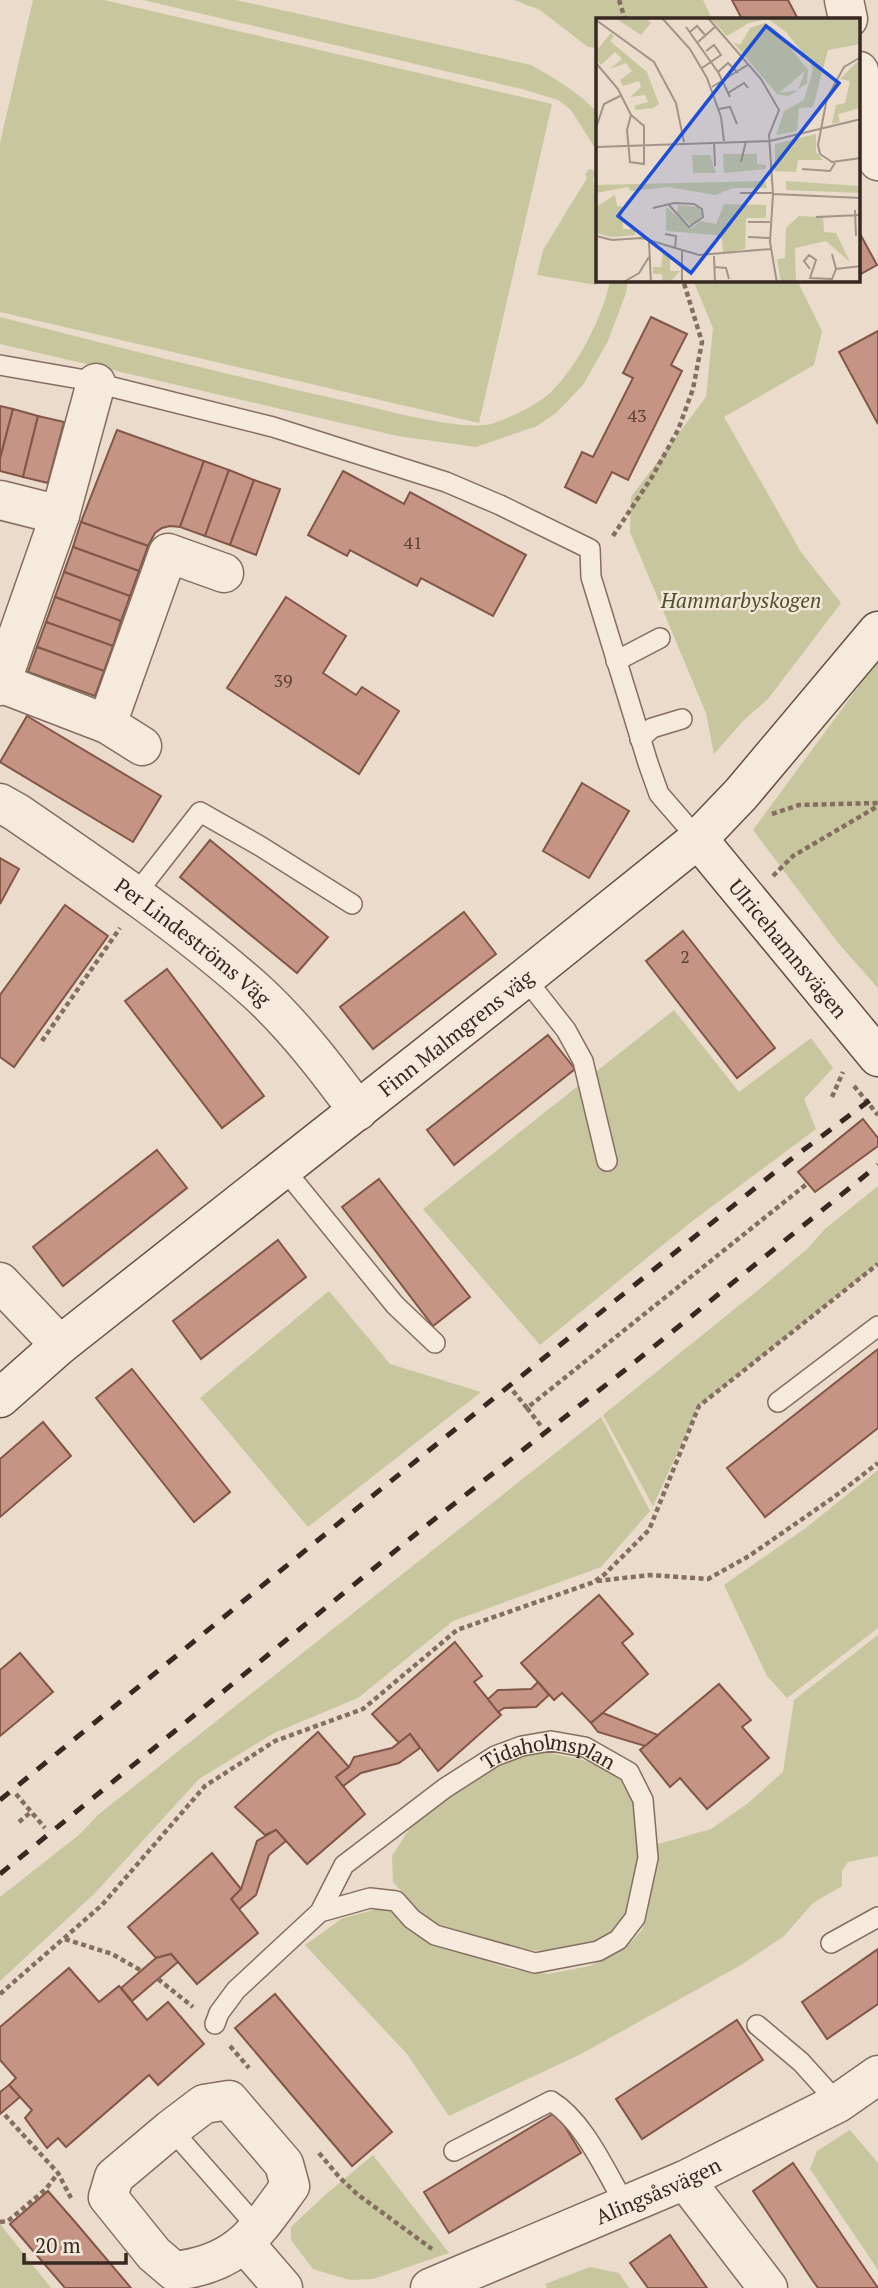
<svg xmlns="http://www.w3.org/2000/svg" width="878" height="2288" font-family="'PT Serif',serif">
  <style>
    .green { fill: #c8c69e }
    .building { fill: #c59484; stroke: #825648; stroke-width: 2 }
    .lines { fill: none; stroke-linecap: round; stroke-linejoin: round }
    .lane-casing { stroke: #856e60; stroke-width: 22 }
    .street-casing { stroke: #856e60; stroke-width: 41 }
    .secondary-casing { stroke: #674f43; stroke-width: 41 }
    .path { stroke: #856e60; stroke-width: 4.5; stroke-dasharray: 5 3.5; stroke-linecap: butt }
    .lane { stroke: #f6eadc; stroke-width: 19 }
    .street { stroke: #f6eadc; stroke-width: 38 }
    .secondary { stroke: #f6eadc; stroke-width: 38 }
    .rail { stroke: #372922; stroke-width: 5; stroke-dasharray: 12 12; stroke-linecap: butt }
    .labels { text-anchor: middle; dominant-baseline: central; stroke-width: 5; stroke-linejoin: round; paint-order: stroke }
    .number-label { font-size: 18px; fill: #5a443a }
    .park-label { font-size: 21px; font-style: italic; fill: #4e522b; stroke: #f3e7d9 }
    .street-label { font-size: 21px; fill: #372922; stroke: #f3e7d9 }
    .inset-road { fill: none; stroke: #a29487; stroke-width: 2 }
    .view { fill: #1d4ed8; fill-opacity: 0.15; stroke: #1d4ed8; stroke-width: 3.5 }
    .inset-edge { fill: none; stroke: #372922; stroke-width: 3.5 }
  </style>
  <rect width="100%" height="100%" fill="#eadbca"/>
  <g class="green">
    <path d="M33,0H104L552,104L479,423L0,312V143Z"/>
    <path d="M143,0H236L531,65C556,79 578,92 598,113V153L571,110L558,100L522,89Z"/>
    <path d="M514,0H703L712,19H598V48L588,47L540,10Z"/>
    <path d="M589,169L593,170L595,175L593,179L598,226V278L596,285L537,275L543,250L587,178L585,174Z"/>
    <path d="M610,280H628L626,293L608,341L583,385L556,413L537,426L476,447L398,436L0,344V317C116,347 233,376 350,402C385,410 459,431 491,424C505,420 532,407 544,398C573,376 604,316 610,280Z"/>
    <path d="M693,280H797L822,331L814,365L724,417L801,552L841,603L768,699L743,721L714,754L706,713L630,532L631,497L706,397L713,328Z"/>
    <path d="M878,660V988L839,944L753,830Z"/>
    <path d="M674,1010L739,1092L811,1038L833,1068L804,1099L816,1129L691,1222L540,1345L423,1209Z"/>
    <path d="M878,1186V1264L699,1406L653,1506L603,1415L762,1287L807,1249L826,1228Z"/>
    <path d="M329,1291L390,1364L481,1392L308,1527L200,1398Z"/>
    <path d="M601,1417L650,1511L601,1567L453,1621L358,1698L274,1733L199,1779L95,1893L0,1981V1897L80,1834L99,1814Z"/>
    <path d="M878,1470V1628L787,1698L767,1676L724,1585L807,1527Z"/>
    <path d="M878,1635V1856L848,1862L842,1871V1886L813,1903L784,1936L741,1965L581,2054L449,2116L407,2054L305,1945L343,1918L389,1906L436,1944L507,1968L548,1974L590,1966L628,1945L642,1930L648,1911L655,1845L711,1829L747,1804L783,1772L794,1700Z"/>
    <path d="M545,1752L605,1765L625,1778L638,1805L639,1864L630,1906L615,1931L597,1942L565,1952L529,1950L464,1936L428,1922L393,1882L392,1856L406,1834L422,1812L497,1762Z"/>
    <path d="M850,2130L878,2163V2270L810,2169L817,2151Z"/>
    <path d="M373,2155L449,2253L373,2279L350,2280L313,2269L291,2240V2227L325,2195Z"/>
    <path d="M0,2224L51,2288H0Z"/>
    <path d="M590,2267L619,2273L629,2288H547L545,2284Z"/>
  </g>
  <g class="building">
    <path d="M732,0H788L798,19H742Z"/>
    <path d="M859,232L877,265L859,275Z"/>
    <path d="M651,317L687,334L671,365L682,371L628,480L612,472L596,503L565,487L582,452L593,457L633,378L623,373Z"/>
    <path d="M878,331V424L839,352Z"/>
    <path d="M0,406L13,409L0,459Z"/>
    <path d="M13,409L38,416L23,477L0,471V459Z"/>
    <path d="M38,416L64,422L48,483L23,477Z"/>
    <path d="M117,430L204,461L180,527L170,526L162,528L155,533L148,546L81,522Z"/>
    <path d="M204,461L229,470L205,536L180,527Z"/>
    <path d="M229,470L254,480L230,545L205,536Z"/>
    <path d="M343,471L404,504L410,492L526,555L493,616L421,578L417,586L350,550L347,556L308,535Z"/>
    <path d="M254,480L280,489L256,555L230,545Z"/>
    <path d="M81,522L148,546L139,571L73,547Z"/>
    <path d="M73,547L139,571L130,596L64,572Z"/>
    <path d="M64,572L130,596L121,621L55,597Z"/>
    <path d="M55,597L121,621L113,646L46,622Z"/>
    <path d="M286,597L346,636L323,673L356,695L362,687L399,711L359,774L227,688Z"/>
    <path d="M46,622L113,646L104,671L37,647Z"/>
    <path d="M37,647L104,671L95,696L28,672Z"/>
    <path d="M27,716L161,796L133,842L0,762Z"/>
    <path d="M582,783L629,811L589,878L543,851Z"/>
    <path d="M210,840L328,937L297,973L180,877Z"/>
    <path d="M0,858L19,869L0,904Z"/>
    <path d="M65,905L108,936L14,1067L0,1057V995Z"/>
    <path d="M464,912L496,954L373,1049L340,1007Z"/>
    <path d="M683,931L775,1048L737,1078L646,961Z"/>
    <path d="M167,969L264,1096L222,1128L125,1001Z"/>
    <path d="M548,1035L575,1069L454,1165L427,1130Z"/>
    <path d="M863,1119L878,1138V1146L815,1192L798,1172Z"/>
    <path d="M157,1150L187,1188L63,1286L33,1247Z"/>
    <path d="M379,1179L470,1297L433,1326L342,1207Z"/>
    <path d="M278,1240L306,1277L201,1359L173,1321Z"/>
    <path d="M878,1349V1428L765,1517L727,1468Z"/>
    <path d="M132,1369L230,1492L194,1522L96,1398Z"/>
    <path d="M43,1422L71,1456L0,1517V1459Z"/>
    <path d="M599,1595L633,1634L622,1643L648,1674L591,1723L562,1693L554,1700L521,1663Z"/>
    <path d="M455,1642L482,1676L474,1682L501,1715L438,1771L410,1734L399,1743L372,1714Z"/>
    <path d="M20,1653L53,1692L0,1736V1670Z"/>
    <path d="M538,1682L549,1695L536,1707L504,1708L498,1712L488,1699L498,1690L531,1689Z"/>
    <path d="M719,1684L751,1720L742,1727L769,1758L707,1809L680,1778L670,1787L640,1750Z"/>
    <path d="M603,1713L658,1735L645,1746L598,1732L591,1723Z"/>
    <path d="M318,1732L349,1767L336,1777L365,1814L307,1864L276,1830L265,1835L235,1807Z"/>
    <path d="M410,1734L420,1748L399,1763L361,1773L343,1786L336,1777L349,1767L354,1757L392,1748Z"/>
    <path d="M276,1830L286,1841L269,1855L256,1895L239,1909L231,1899L241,1889L257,1841Z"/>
    <path d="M212,1853L241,1889L231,1899L258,1933L197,1984L171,1954L156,1958L128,1927Z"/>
    <path d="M878,1949V2004L827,2039L802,2002Z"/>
    <path d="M171,1954L178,1962L132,2001L121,1988L156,1958Z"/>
    <path d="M69,1968L99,2002L119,1986L147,2020L168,2002L204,2044L158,2085L149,2075L66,2147L58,2138L47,2148L25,2118L32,2110L9,2085L16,2078L0,2060V2027Z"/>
    <path d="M275,1994L392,2132L352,2166L235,2028Z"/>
    <path d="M737,2020L763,2060L642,2139L616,2099Z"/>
    <path d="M9,2085L20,2097L0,2114V2092Z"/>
    <path d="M556,2112L581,2153L449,2233L424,2192Z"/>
    <path d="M793,2163L878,2288H818L813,2281L753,2191Z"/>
    <path d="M48,2191L76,2223L131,2288H65L10,2224Z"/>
    <path d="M670,2235L707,2288H648L630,2263Z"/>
  </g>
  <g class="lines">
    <defs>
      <g id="lane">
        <path d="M0,365L80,379L273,427L446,482L500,505L590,549L591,577L648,763L659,794L698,839"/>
        <path d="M616,661L660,638"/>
        <path d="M640,739L652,728L682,719"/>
        <path d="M135,895L200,812L260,846L352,904"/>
        <path d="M525,978L566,1030L583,1061L607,1161"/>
        <path d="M284,1169L395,1305L435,1343"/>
        <path d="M778,1402L878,1326"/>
        <path d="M831,1943L878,1917"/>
        <path id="s1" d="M215,2024L219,2013L236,1990L320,1912L344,1865L445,1788L495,1756L522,1746L551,1741L585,1747L629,1772L643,1800L648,1858L635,1918L618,1940L598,1951L535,1963L435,1935L412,1919L396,1901L370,1898L320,1912"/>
        <path d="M757,2025L801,2062L838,2103"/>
        <path d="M171,2129L259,2229"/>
        <path d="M454,2151L551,2101C584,2121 606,2172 626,2206"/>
      </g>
      <g id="street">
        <path d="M844,0L848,19"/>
        <path d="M859,71L878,161"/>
        <path d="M0,500L60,515"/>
        <path d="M0,683L107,724L142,746"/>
        <path d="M0,686L60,515L96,383"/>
        <path d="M107,724L168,553L224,573"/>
        <path id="s2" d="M0,803L16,812C99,869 182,925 257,992C295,1027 327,1069 358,1111"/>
        <path d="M0,1282L60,1345"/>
        <path d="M229,2100L284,2164L290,2186C255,2234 238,2264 174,2271L154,2254L108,2197L114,2177L171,2129L204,2104Z"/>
        <path d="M685,2180L768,2288"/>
        <path d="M245,2244L283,2288"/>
        <path id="s3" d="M430,2288L685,2180L838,2103L878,2075"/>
      </g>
      <g id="secondary">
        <path id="s4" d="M698,839L878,1057"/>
        <path id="s5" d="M0,1398L60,1345L525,978L698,839L741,794L878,631"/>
      </g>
    </defs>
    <use href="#lane" class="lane-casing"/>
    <use href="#street" class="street-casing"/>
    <use href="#secondary" class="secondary-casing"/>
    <g class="path">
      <path d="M619,0L625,19"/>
      <path d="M613,536L652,477L678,430L693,389L702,342L683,280"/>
      <path d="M772,814L799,805L878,803"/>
      <path d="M773,876L793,856L878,806"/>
      <path d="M42,1041L120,928"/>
      <path d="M854,1086L878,1115"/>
      <path d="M832,1097L843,1072"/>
      <path d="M513,1391L527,1408L808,1183"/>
      <path d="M527,1408L541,1426"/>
      <path d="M597,1581L650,1575L708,1579L749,1556L834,1497L878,1463"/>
      <path d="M16,1794L45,1828"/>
      <path d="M19,1822L31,1812"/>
      <path d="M65,1939L112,1954L142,1971"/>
      <path d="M158,1979L193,2007"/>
      <path d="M0,1994L102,1905L205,1786L275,1741L363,1709L457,1630L594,1582L605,1574L649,1530L699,1406L878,1264"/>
      <path d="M230,2046L249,2068"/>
      <path d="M5,2115L58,2173L71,2198"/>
      <path d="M319,2153L340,2178L357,2194L432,2249"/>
      <path d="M0,2222L8,2221L46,2189L58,2173"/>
    </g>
    <use href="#lane" class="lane"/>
    <use href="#street" class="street"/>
    <use href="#secondary" class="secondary"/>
    <g class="rail">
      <path d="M0,1800L345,1518L790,1160L878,1094"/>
      <path d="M0,1874L422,1529L625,1370L878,1165"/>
    </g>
  </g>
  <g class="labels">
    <g class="number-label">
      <text x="637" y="415">43</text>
      <text x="413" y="542">41</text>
      <text x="283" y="680">39</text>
      <text x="685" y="956">2</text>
    </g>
    <g class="park-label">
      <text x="741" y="600">Hammarbyskogen</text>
    </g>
    <g class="street-label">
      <text stroke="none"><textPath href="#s2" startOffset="238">Per Lindeströms Väg</textPath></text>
      <text stroke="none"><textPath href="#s4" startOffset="142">Ulricehamnsvägen</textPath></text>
      <text stroke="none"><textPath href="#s5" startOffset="584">Finn Malmgrens väg</textPath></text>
      <text stroke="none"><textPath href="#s1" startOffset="450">Tidaholmsplan</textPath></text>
      <text stroke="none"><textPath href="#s3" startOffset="248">Alingsåsvägen</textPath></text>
    </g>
  </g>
  <g transform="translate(596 18)">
    <rect width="264" height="264" fill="#eadbca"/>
    <path d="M49,0L55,5L45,17L22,2ZM114,0H264V26L232,32L217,89L203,90L201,113L180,117L188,93L208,82L217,52L214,44L190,14L172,1L153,5L131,18ZM169,5L179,11L212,52L211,65L193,78L181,76L137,24L144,27L154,10ZM209,53L202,72L183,75ZM15,15L18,18L14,23L51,54L63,86L57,90L40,92L38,88L52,84L49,77L34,79L45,69L43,63L27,68L24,62L36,53L30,45L14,51L26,41L19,34L5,47L0,41V33ZM264,41V90L242,96L244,104L236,106L240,87L249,85L254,63L244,61ZM220,116V134L227,142H202L200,154L179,153V126ZM127,136H161V146L170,147V151L128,155ZM96,137H114L120,155H97ZM169,163L171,170H137L119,177L72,169L35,173L32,169L0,175V167ZM190,163L264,168V175L190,172ZM19,177L21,188H26L27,211H39V217L16,219L0,215V189ZM128,186L170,187V200H150L149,231L127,235L126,221L120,217L70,213V189L95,210L105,203L120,206ZM82,187L102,189L107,196L96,208L81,195ZM203,198L227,199L228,214L240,215L254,244L230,223L199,230L200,264L185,265L181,241L189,240L190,210ZM67,233L74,237V253H84L74,264H66V256H57V249H65Z" fill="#c8c69e" fill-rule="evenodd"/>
    <path class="inset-road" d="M66,0L94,31L111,60L125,99L128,123M112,0L165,61L183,92L173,117L177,176L174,224L181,265M0,2L58,44L80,85L88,124M90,9L122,54M94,14L101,8L110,18M102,24L120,8M265,39L248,49L231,80L222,127L224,136L236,144L265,140M0,45L22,71L35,97M106,50L125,37L118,27L110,33M116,69L153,46M132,75L148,65L152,70M134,79L122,54L132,45L142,55M123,91L134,89L141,106M35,97L48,108V146L34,144L31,112ZM1,107L8,86L26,77M118,124L119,148M0,129L174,123L265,101M145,144L150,123M206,151L234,153L239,145M144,175H176M177,176L265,180M57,190L78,185L98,186L106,191L107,199L93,209L73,187M259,192L260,218M220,199L265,197M152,204H174M69,216L80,218L79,231M0,218L16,222L46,220L103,237L175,231M152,219L174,220M53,224L55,265M236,236L240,251L265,248M118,238L119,265M118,249L130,250L133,261M214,251L208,243L213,237L220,242L214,260L236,261L240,251M26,265L43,255L53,239M86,265V233"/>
    <path class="view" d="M170,8L243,65L95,255L22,198Z"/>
    <rect width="264" height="264" class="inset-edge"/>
  </g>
  <path d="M24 2253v10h102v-10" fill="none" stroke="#372922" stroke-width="3.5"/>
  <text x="35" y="2253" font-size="21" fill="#372922" stroke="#f3e7d9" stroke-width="5" paint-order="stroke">20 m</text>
</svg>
